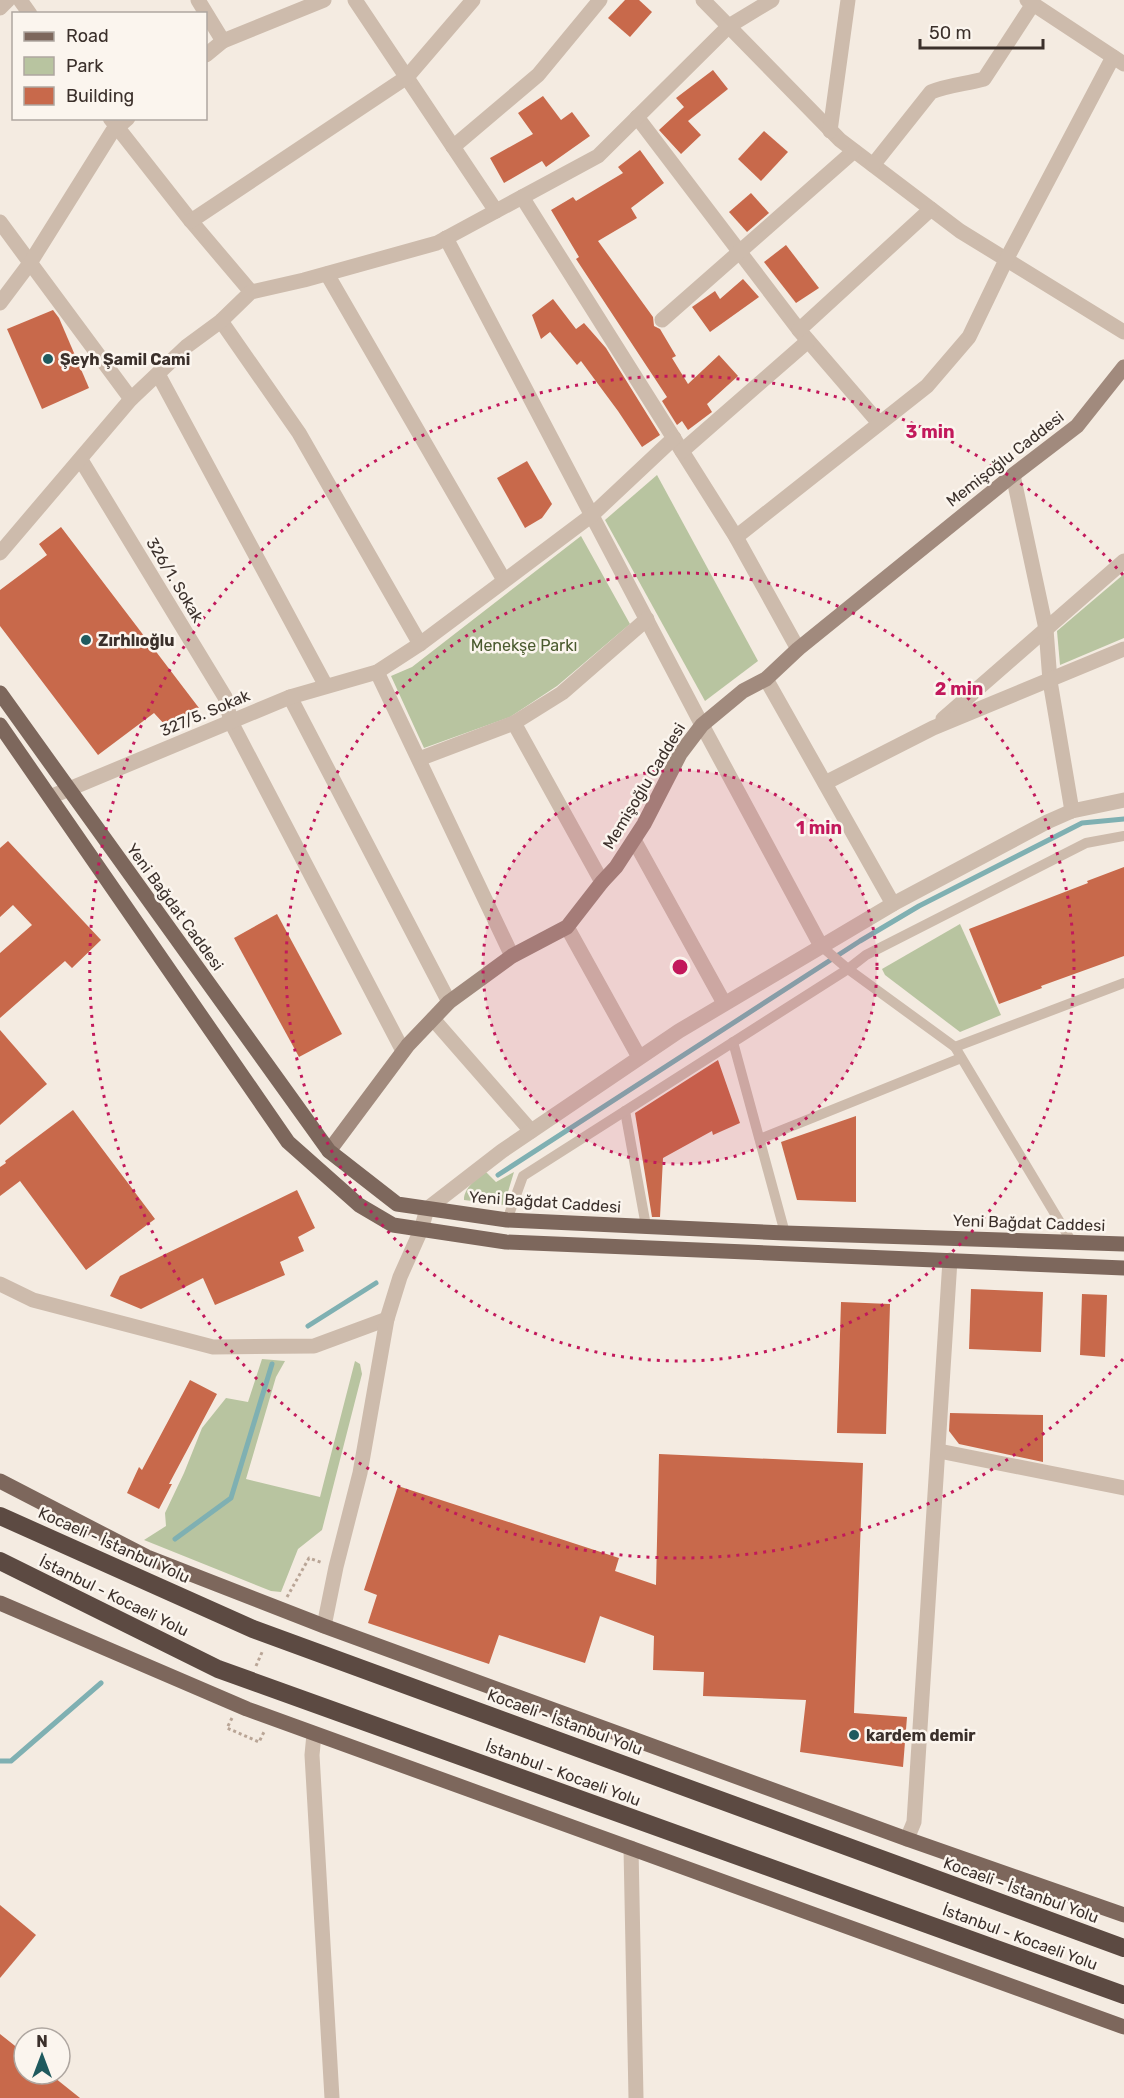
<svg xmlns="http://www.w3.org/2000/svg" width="1124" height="2098" font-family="Rubik,sans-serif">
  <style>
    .green { fill: #b8c4a0 }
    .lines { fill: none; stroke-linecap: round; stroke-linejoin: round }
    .stream { stroke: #7fb0b2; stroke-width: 5 }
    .building { fill: #c8694b }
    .path { stroke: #b9a596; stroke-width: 3; stroke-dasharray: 3 3; stroke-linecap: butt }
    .lane { stroke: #cdbbac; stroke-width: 10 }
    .street { stroke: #cdbbac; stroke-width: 15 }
    .secondary { stroke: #a18a7d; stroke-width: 15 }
    .primary { stroke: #7d675c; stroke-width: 15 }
    .highway { stroke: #5c4a42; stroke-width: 18 }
    .ring { fill: none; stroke: #c2185b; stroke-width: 3; stroke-dasharray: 3 6 }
    .poi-dot { fill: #1f5a5e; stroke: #fbf5ee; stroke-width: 2 }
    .labels { text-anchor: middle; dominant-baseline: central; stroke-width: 5; stroke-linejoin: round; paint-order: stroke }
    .poi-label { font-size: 16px; font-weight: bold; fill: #3b302b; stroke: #fbf5ee; text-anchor: start }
    .street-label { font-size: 16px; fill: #3b302b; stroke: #fbf5ee }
    .park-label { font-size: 16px; fill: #4a5a2e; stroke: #fbf5ee }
    .centre { fill: #c2185b; stroke: #fbf5ee; stroke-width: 3 }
    .ring-label { font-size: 18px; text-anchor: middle; font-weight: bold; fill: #c2185b; stroke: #fbf5ee; stroke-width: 5; stroke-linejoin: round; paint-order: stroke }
  </style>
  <rect width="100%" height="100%" fill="#f4ebe1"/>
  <g class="green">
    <path d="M657,475L758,661L705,701L605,520Z"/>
    <path d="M581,536L630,624L557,686L510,717L424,748L391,676L412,667Z"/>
    <path d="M1124,574V638L1060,665L1057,631Z"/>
    <path d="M960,924L1001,1015L960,1032L885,975L882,969Z"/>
    <path d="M486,1172L496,1182L514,1172L504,1205L464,1200C464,1187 477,1179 486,1172Z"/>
    <path d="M262,1359L285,1361L276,1377L246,1479L320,1497L355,1361L360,1364L362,1374L322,1530L298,1549L281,1592L271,1591L144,1540L166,1526L165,1513L184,1473L202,1428L226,1398L248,1402Z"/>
  </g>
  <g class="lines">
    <g class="stream">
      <path d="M498,1175L860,941L919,906L1082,823L1124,819"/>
      <path d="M308,1326L376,1283"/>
      <path d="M175,1539L231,1498L272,1364"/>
      <path d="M0,1761H11L101,1683"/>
    </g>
  </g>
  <g class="building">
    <path d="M625,0H639L652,12L630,37L608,18Z"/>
    <path d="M713,70L728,89L688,121L701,135L681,154L659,130L684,107L676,98Z"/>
    <path d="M543,96L561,120L572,112L590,136L546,167L542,161L504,183L490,158L533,134L518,113Z"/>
    <path d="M764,131L788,152L761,181L738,159Z"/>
    <path d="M640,150L664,183L631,208L637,218L598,241L653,317L654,326L660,329L676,356L672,358L688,384L719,355L738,376L707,404L712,412L688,430L682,421L677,425L662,401L667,397L576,259L579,257L551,210L573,197L576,201L623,173L618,167Z"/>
    <path d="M751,193L769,213L747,232L729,212Z"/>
    <path d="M786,245L819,288L796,303L764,262Z"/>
    <path d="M743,279L759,297L710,332L692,307L715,291L720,299Z"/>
    <path d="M553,299L576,329L584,323L606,348L660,435L642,447L618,411L581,361L577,365L550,332L541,339L532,315Z"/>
    <path d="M53,310L59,318L89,388L42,409L7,329Z"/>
    <path d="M527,461L552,504L542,518L525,528L497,478Z"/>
    <path d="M61,527L199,708L165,725L154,713L98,755L0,626V590L47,555L39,544Z"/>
    <path d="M8,841L101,940L72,968L65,961L0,1018V953L32,925L13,905L0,917V848Z"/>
    <path d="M1124,867V956L1041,986L1042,988L999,1004L969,929L1088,883L1087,881Z"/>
    <path d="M277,914L342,1034L299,1057L234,938Z"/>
    <path d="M0,1030L47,1084L0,1125Z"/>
    <path d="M718,1060L740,1123L713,1135L712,1131L663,1158L660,1217H652L635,1113Z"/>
    <path d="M73,1110L155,1219L86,1270L20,1181L0,1196V1167L6,1163L5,1161Z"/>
    <path d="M856,1116V1202L797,1200L781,1142Z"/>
    <path d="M297,1190L315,1228L298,1237L304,1251L280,1262L285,1275L215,1305L203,1278L141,1309L110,1296L120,1276Z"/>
    <path d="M971,1289L1043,1292L1041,1352L969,1349Z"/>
    <path d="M1082,1294L1107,1295L1105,1357L1080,1355Z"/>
    <path d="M841,1302L890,1304L886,1434L837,1433Z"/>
    <path d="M190,1380L217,1394L169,1484H172L159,1509L127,1493L139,1467L142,1470Z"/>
    <path d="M950,1413L1043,1415V1462L959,1444L949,1431Z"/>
    <path d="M659,1454L863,1463L854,1713L907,1717L903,1767L800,1752L806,1700L703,1696L704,1672L653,1670L654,1636L600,1616L585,1663L499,1635L489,1664L368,1623L377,1595L364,1590L398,1486L619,1558L615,1571L656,1585Z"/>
    <path d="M0,1905L36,1935L0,1978Z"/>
    <path d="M0,2034L24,2053V2074H50L80,2098H0Z"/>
  </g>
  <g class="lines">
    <g class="path">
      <path d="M287,1597L309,1558L323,1563"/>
      <path d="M256,1666L263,1650"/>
      <path d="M232,1718L227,1728L259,1742L265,1730"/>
    </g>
    <g class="lane">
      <path d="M821,946L848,969L955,1047L1073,1244"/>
      <path d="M733,1042L785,1233"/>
      <path d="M955,1047L1124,983"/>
      <path d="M625,1111L646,1226"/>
      <path d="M760,1139L961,1058"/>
      <path d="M507,1220L523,1176L848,969L866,955L1086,843L1124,836"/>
    </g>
    <g class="street">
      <path d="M20,0L30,14"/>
      <path d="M198,0L223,41"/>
      <path d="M355,0L496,211"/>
      <path d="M703,0L840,140L960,231L1124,332"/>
      <path d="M1027,0L1124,64"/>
      <path d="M0,8L8,0"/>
      <path d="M206,55L223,41L324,0"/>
      <path d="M637,117L799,330"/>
      <path d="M110,118L191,221L251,292"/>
      <path d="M830,131L848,0"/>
      <path d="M453,147L538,75L600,0"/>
      <path d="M873,165L931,92C948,85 966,84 984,79L1033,4"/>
      <path d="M522,197L736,537L798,649"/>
      <path d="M191,221L407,77L473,0"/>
      <path d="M0,222L131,399"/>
      <path d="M446,238L702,725L821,946"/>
      <path d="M327,274L504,580"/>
      <path d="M0,303L30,263L112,132L128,118"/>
      <path d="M662,320L854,151"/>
      <path d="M221,321L299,433L420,644"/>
      <path d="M158,374L326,686"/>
      <path d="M879,423L799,330L931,209"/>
      <path d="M682,451L808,341"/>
      <path d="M81,460L225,697L231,722L403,1051"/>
      <path d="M1013,475L1046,629L1050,681L1072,811"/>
      <path d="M736,537L927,386L969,337L1006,260L1113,57"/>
      <path d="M0,553L131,399L187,346L221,321L251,292L304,280L437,243L598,156L729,26L772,0"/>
      <path d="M377,672L512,956"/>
      <path d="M766,679L893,904"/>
      <path d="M290,697L449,1002"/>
      <path d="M943,719L1124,561"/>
      <path d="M514,723L602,882"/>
      <path d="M419,759L514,723L562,693L647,619"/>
      <path d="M825,783L933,728L1124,649"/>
      <path d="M50,797L290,697L377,672L420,644L592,515L674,438"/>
      <path d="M634,840L724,1003"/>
      <path d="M567,927L639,1057"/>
      <path d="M433,1019L531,1131"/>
      <path d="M0,1284L33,1300L213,1347L314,1346L387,1319"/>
      <path d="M939,1451L1124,1488"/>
      <path d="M324,1626L336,1567L360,1473L387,1319L400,1277L421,1230L427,1209L502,1151L679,1031L893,904L1047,822L1072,811L1124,800"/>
      <path d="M314,1734L312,1755L332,2098"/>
      <path d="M907,1839L914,1822L950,1260"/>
      <path d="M631,1848L636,2098"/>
    </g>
    <path class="secondary" d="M329,1151L408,1045L449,1002L512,956L567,927L602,882L616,867L644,824L680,754L702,725L743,691L766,679L798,649L1013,475L1077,426L1124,367"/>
    <g class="primary">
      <path d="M0,693L329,1151L397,1204L507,1220L785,1233L1124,1244"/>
      <path d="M0,725L288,1142L359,1205L393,1225L506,1242L1124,1268"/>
      <path d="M0,1481L147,1557L324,1626L907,1839L1124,1915"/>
      <path d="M0,1603L247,1709L1124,2027"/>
    </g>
    <g class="highway">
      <path d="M0,1516L253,1629L1124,1948"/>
      <path d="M0,1561L218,1669L1124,1995"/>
    </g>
  </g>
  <circle cx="680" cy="967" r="197" fill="#c2185b" fill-opacity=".12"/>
  <g class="ring">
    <circle cx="680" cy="967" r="197"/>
    <circle cx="680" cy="967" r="394"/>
    <path d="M1123 1359A591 591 0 1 1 1123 575"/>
  </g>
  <g class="poi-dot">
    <circle cx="48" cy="359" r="6"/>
    <circle cx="86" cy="640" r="6"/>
    <circle cx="854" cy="1735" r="6"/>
  </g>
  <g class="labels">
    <g class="poi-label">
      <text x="60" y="359">Şeyh Şamil Cami</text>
      <text x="98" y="640">Zırhlıoğlu</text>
      <text x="866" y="1735">kardem demir</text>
    </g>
    <g class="street-label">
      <text transform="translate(1005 459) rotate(-38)">Memişoğlu Caddesi</text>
      <text transform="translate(175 580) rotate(59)">326/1. Sokak</text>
      <text transform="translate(205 713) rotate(-23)">327/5. Sokak</text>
      <text transform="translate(644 786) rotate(-59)">Memişoğlu Caddesi</text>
      <text transform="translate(175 907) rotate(54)">Yeni Bağdat Caddesi</text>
      <text transform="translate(545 1202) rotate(4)">Yeni Bağdat Caddesi</text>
      <text transform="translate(1029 1223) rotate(2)">Yeni Bağdat Caddesi</text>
      <text transform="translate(114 1545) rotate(24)">Kocaeli - İstanbul Yolu</text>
      <text transform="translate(114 1596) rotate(26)">İstanbul - Kocaeli Yolu</text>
      <text transform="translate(565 1722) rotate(20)">Kocaeli - İstanbul Yolu</text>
      <text transform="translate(563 1773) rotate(20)">İstanbul - Kocaeli Yolu</text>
      <text transform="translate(1021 1890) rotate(20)">Kocaeli - İstanbul Yolu</text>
      <text transform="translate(1020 1937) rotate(20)">İstanbul - Kocaeli Yolu</text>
    </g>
    <g class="park-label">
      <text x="524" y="645">Menekşe Parkı</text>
    </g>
  </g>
  <circle cx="680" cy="967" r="9" class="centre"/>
  <g class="ring-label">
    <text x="930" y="438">3 min</text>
    <text x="959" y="695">2 min</text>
    <text x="819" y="834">1 min</text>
  </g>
  <rect x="12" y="12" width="195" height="108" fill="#fbf5ee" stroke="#aea6a0" stroke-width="1.5"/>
  <rect x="24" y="32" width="30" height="9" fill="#7d675c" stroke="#aea6a0" stroke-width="1.5"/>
  <text x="66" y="42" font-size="18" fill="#3b302b">Road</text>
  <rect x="24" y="57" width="30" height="18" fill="#b8c4a0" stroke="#aea6a0" stroke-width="1.5"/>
  <text x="66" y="72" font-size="18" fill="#3b302b">Park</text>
  <rect x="24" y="87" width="30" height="18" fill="#c8694b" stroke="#aea6a0" stroke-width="1.5"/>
  <text x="66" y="102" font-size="18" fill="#3b302b">Building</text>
  <g transform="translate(42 2056)"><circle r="28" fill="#fbf5ee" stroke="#aea6a0" stroke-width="1.5"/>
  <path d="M0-4.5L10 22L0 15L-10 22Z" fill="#1f5a5e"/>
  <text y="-9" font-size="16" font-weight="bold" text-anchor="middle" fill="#3b302b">N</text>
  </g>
  <path d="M920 39v9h123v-9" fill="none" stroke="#3b302b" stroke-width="3"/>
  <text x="929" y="39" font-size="18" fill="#3b302b" stroke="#fbf5ee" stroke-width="4.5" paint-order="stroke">50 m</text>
</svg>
